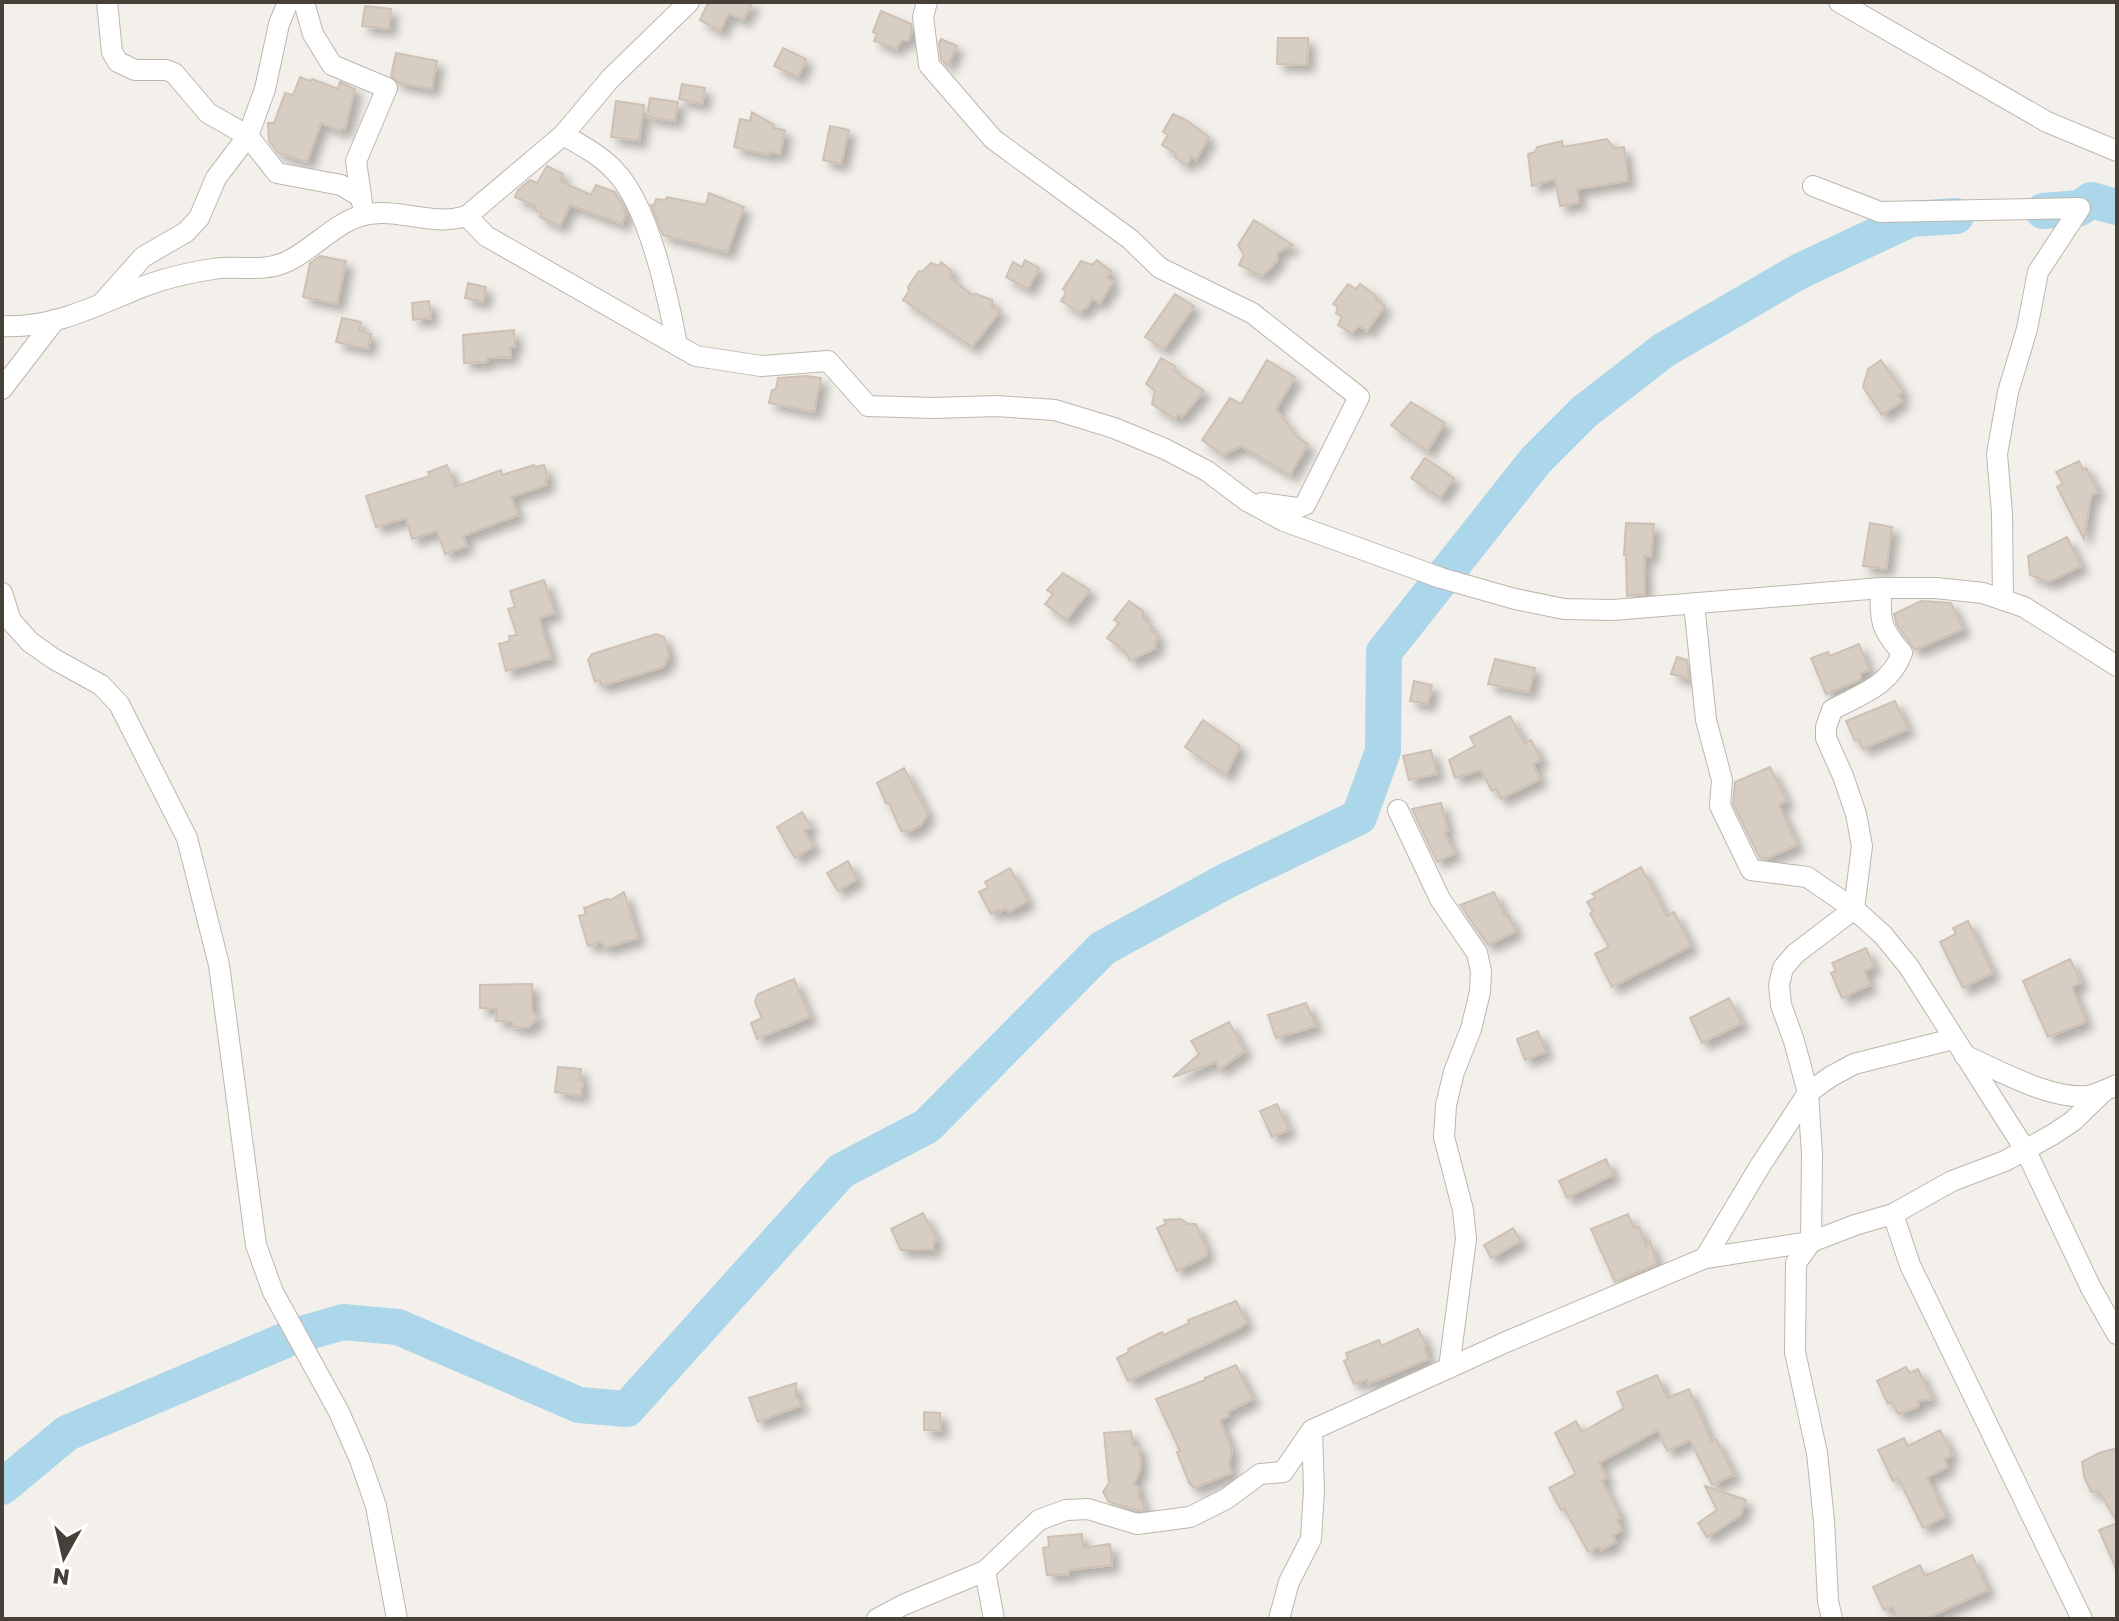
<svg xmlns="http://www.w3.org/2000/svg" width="2119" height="1621" font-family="'Golos Text',sans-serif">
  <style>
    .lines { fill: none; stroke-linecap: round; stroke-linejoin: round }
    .river { stroke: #acd6ea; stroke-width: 36 }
    .building { fill: #d7cdc3; stroke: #cec1b4; stroke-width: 2; filter: url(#shadow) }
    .street-casing { stroke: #beb6ad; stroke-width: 22 }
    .street { stroke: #fff; stroke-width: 20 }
  </style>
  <defs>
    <filter id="shadow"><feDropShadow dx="7" dy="7" stdDeviation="4" flood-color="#0004"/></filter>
  </defs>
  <rect width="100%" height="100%" fill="#f3efea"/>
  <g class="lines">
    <g class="river">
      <path d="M2043,211L2080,208L2091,200L2117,207"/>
      <path d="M2,1487L67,1433L295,1336L343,1322L398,1327L579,1405L627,1409L841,1171L927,1126L1103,948L1226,881L1359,817L1383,751L1384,652L1536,460L1584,412L1664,350L1800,271L1911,219L1956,216"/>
    </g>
  </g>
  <g class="building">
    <path d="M706,2H753L743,20L729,13L720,31L700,20L708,3Z"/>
    <path d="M365,6L391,9L389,29L362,26Z"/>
    <path d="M881,11L911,24L912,31L908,41H901L896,49L874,41L877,34L873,32Z"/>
    <path d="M1278,38H1308L1307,65L1277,64Z"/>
    <path d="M941,39L957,46L947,66L941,59L939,43Z"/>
    <path d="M783,48L806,59L798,77L774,66Z"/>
    <path d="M396,53L437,61L432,89L399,83L391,76Z"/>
    <path d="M300,77L310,81L312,79L338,89L340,82L355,89L345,129L342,128L340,131L321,123L307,162L278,153L269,141L268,123H274L285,93L293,95Z"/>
    <path d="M682,84L705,88L702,104L679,99Z"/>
    <path d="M650,98L678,102L675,121L647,117Z"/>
    <path d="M616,101L644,105L639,141L611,137Z"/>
    <path d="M752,112L774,125L773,128L785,130L780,154L770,152L769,155L734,147L740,119L750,121Z"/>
    <path d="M1173,114L1186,120L1209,137L1196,160L1192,156L1186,165L1175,157L1176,154L1162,145L1168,135L1163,132Z"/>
    <path d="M830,126L849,130L841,164L823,160Z"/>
    <path d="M1607,139L1614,148L1624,147L1628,181L1577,189L1579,203L1560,206L1555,179L1532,186L1528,154L1535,152L1537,147L1562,141L1563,147Z"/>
    <path d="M547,166L563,174L560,181L591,195L596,185L615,192L626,213L622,224L570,205L560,226L540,217L542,213L535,210L536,206L515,197L518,190L530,180L537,183Z"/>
    <path d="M709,193L744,207L727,252L663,235L651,205L654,206L656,199L665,200L667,197L706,205Z"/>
    <path d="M1254,220L1293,245L1278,252L1277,261L1262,276L1239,265L1244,255L1238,245Z"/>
    <path d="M320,256L346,261L337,304L303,297L310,263Z"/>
    <path d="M1025,260L1039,268L1028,289L1006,277L1013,262L1022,267Z"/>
    <path d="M1097,260L1111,271L1107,278L1113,282L1100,303L1092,299L1086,309L1084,308L1080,313L1061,301L1066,293L1063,289L1081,261L1092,265Z"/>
    <path d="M941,262L952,271L950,277L972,295L976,294L992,300V308L1001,310L972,347L903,300L909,291L908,287L919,271L922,272L931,263L939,266Z"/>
    <path d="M468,283L486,287L483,302L465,298Z"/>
    <path d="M1348,284L1356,289L1360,284L1376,296V300L1385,306L1367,331L1359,326L1351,333L1338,325L1342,317L1336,313L1338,307L1333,304Z"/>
    <path d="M1175,294L1194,306L1164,349L1145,337Z"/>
    <path d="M429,301L431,318L413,320L412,303Z"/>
    <path d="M342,318L361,322L359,331L371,334L368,349L336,342Z"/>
    <path d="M514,330L515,347H510L511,357L488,358L487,362L464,363L463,335Z"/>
    <path d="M1161,358L1175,366L1174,371L1204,391L1182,417L1178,414L1175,419L1152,404L1155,391L1146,384Z"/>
    <path d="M1267,360L1295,377L1276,409L1297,437L1308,444L1290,475L1241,446L1223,455L1202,440L1230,398L1241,404Z"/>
    <path d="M1881,360L1903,392L1898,395L1902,401L1882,415L1863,387L1868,369Z"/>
    <path d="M806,376L821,378L814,412L769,403L772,390L776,389L778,378Z"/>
    <path d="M1411,402L1445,423L1427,451L1391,425Z"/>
    <path d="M1425,458L1454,478L1440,498L1411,478Z"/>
    <path d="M2079,461L2083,470L2086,468L2098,492L2091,496L2084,539L2057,487L2063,484L2056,472Z"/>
    <path d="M447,465L455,487L501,470L502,475L534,465L535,467L544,465L548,479L545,480L547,485L511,497L518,515L463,536L467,546L445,554L437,531L412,539L406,518L376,527L366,496L430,476L428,472Z"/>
    <path d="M1626,523L1654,524L1651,557L1644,556L1645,594L1627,596L1626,555H1624Z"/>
    <path d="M1870,523L1892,527L1886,569L1863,566Z"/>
    <path d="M2067,537L2081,566L2049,582L2030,575L2028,556Z"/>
    <path d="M1063,573L1090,590L1066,620L1045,604L1053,594L1047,590Z"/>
    <path d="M544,580L555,613L539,618L551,658L506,671L499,644L510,641L509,636L517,635L508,609L515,607L510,591Z"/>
    <path d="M1129,601L1143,611V618L1153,627L1151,631L1159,636L1155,643L1156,648L1130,661L1126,652L1107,638L1119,623L1114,620Z"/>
    <path d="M1921,601L1951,603L1963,629L1915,650L1897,625L1894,614Z"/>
    <path d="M656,634L664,637L669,656L663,667L602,686L600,680L595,682L588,660L592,654Z"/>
    <path d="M1859,644L1869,670L1861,673V679L1826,694L1811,658L1828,652L1830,656Z"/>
    <path d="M1677,657L1687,660L1689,679L1671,674Z"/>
    <path d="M1495,659L1535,668L1529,692L1488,684Z"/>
    <path d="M1414,681L1432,685L1428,704L1410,701Z"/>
    <path d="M1895,701L1908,729L1863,749L1859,739L1855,741L1846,721Z"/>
    <path d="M1510,716L1525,743L1531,740L1541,760L1533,764L1540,779L1501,799L1496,789L1492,791L1481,770L1455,778L1449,760L1475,746L1470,737Z"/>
    <path d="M1203,720L1240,746L1226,775L1185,747Z"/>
    <path d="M1431,750L1437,774L1409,780L1403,756Z"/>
    <path d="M1770,767L1787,801L1779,805L1797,845L1766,859L1760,858L1733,804L1735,782Z"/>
    <path d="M904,768L928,814L921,825L908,832L901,831L889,803H886L877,783Z"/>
    <path d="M1441,803L1448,831L1444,832L1455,853L1437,862L1412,809Z"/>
    <path d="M802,812L811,827L804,831L814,846L795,858L777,827Z"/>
    <path d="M848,861L857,879L838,891L827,873Z"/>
    <path d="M1641,867L1667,916L1674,912L1691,946L1612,987L1595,954L1609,947L1590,914L1593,911L1587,902L1596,897L1592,894Z"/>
    <path d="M1010,868L1028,901L1009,912L1006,909L1000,912L999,910L991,914L979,892L988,888L985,882Z"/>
    <path d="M624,892L638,938L605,948L601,942L588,946L579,916L586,914L584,908L607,899L611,900Z"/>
    <path d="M1494,892L1505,916H1509L1516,931L1488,945L1460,905Z"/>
    <path d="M1968,921L1993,973L1963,988L1940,942L1956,934L1953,928Z"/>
    <path d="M1866,948L1874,967L1864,971L1870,985L1842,998L1831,973L1836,971L1832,963Z"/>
    <path d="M2070,959L2081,982L2072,987L2086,1022L2048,1037L2023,981Z"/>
    <path d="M794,979L810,1017L757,1039L751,1023L762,1018L755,1002L758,994Z"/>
    <path d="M532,984V1011L538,1018L528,1028L512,1027V1022L496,1021L497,1009L480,1008V985Z"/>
    <path d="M1729,998L1742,1023L1702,1043L1690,1018Z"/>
    <path d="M1306,1003L1316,1026L1276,1038L1268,1015Z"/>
    <path d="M1229,1022L1245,1051L1219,1070L1216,1062L1173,1077L1199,1054L1191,1041Z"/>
    <path d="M1538,1031L1546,1052L1525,1060L1517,1039Z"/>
    <path d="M558,1067L581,1069L579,1080L583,1081L581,1096L555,1092Z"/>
    <path d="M1277,1104L1289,1130L1272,1137L1260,1111Z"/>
    <path d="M1606,1159L1613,1175L1567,1198L1559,1181Z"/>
    <path d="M923,1213L937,1240L933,1242L934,1250H901L891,1229Z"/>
    <path d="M1628,1214L1634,1228L1639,1227L1646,1246L1650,1241L1657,1264L1615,1282L1591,1229Z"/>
    <path d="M1181,1219L1188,1224H1196L1207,1250L1206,1256L1177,1271L1157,1228L1166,1224L1164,1220Z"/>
    <path d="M1513,1228L1521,1241L1491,1258L1484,1245Z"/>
    <path d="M1236,1301L1247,1322L1240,1328L1128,1381L1117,1358L1129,1352L1128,1349L1162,1332L1164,1335L1189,1323L1188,1320Z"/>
    <path d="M1418,1329L1427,1346L1424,1348L1429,1359L1368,1384L1367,1379L1354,1384L1344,1361L1348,1359L1346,1353L1379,1340L1381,1346Z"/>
    <path d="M1236,1365L1253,1399L1227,1412L1229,1416L1220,1420L1232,1450L1229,1465L1232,1473L1194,1488L1189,1483L1177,1452L1180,1451L1156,1399L1205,1380V1378Z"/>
    <path d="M1906,1367L1910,1373L1918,1369L1932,1399L1919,1401L1918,1407L1898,1414L1892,1402L1888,1404L1877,1381Z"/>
    <path d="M1657,1375L1667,1398L1689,1389L1711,1441L1716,1439L1734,1475L1712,1485L1690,1440L1667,1451L1658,1430L1599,1463L1607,1478L1602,1481L1621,1518L1617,1520L1622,1530L1613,1535L1616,1542L1601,1550L1599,1546L1588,1552L1564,1508L1561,1510L1549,1488L1576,1474L1555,1433L1576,1421L1582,1432L1624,1408L1617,1392Z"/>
    <path d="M796,1383V1397L802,1405L758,1422L749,1398Z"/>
    <path d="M924,1412L940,1413L941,1431L924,1430Z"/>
    <path d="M1940,1430L1952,1455L1944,1459L1948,1467L1927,1477L1946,1516L1923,1528L1898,1478L1893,1481L1878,1450L1904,1438L1908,1446Z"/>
    <path d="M1131,1431L1133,1446L1139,1445L1141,1468L1134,1484L1140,1489L1138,1497L1143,1502L1144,1510L1138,1511L1109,1502L1103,1492L1109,1483L1104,1433Z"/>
    <path d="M2117,1448V1522L2099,1491L2091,1492L2084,1476L2082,1462L2099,1453Z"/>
    <path d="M1705,1486L1746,1500L1741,1515L1707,1537L1698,1523L1717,1510Z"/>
    <path d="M2117,1523V1571L2099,1530Z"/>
    <path d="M1082,1534L1083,1548L1110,1544L1112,1565L1069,1570V1574L1047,1575L1043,1548L1049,1547L1048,1537Z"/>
    <path d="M1972,1555L1988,1590L1925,1619H1898L1892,1607L1884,1610L1873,1587L1920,1565L1925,1576Z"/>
  </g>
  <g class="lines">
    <defs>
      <g id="street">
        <path d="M107,2L112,52L118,62L135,70H166L174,73L208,113L248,136L277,173L341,185L361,197"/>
        <path d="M304,2L313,34L332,65L387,88L356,161L362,203"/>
        <path d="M927,2L923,17L929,65L993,139L1130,239L1160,268L1252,313L1359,397L1305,505L1297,508L1262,503"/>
        <path d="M1839,2L2047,122L2117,151"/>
        <path d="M563,135C581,145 600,155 614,170C649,205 668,297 677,345"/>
        <path d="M1813,186L1880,212L2080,208L2038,272L2027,329L2008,392L1997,454L2002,513L2003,600"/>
        <path d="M467,216L486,236L696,356L761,366L828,361L868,406L934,408L996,406L1055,410L1114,428L1165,449L1207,471L1247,501L1284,521L1441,578L1515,599L1564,609L1613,610L1881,588H1936L1983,593L2024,607L2117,666"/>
        <path d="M102,303L143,257L186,232L199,218L216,178L248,136L265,89L279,24L288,2"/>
        <path d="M2,326C50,329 94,307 137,289C161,279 187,273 213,269C238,265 262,273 286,262C313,250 335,222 364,215C400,207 429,227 467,216L563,135L610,79L689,2"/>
        <path d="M2,389L55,320"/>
        <path d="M2,593L11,621L30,642L54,659L101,685L119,704L187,838L219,965L256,1245L273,1292L339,1412L360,1460L376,1506L397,1619"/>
        <path d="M1694,604L1706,720L1722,780L1720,806L1751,870L1807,877L1854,909L1883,935L1909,967L2026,1151L2091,1288L2117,1334"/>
        <path d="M1398,810L1440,899L1477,953L1481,971L1480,992L1471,1029L1454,1072L1446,1105L1444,1137L1463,1210L1466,1239L1449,1368"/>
        <path d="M1964,1055C1998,1070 2050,1100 2088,1096C2097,1094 2108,1089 2117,1085"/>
        <path d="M1893,1214L1910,1265L2082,1619"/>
        <path d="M1705,1258L1760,1166L1808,1093L1830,1077L1854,1064L1953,1039"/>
        <path d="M985,1571L994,1619"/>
        <path d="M877,1619L903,1605L985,1571L1039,1520L1066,1510L1088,1509L1137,1524L1190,1517L1226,1499L1260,1474L1283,1472L1312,1430L1506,1342L1705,1258L1811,1242L1855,1225L1893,1214L1952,1181L2005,1161L2052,1135L2073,1121L2104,1091"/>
        <path d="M1279,1619L1289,1582L1311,1539L1314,1490L1312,1430"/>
        <path d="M1832,1619L1828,1601L1824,1521L1817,1453L1795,1352L1796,1263L1811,1242L1812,1154L1808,1093L1794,1041L1781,1005L1779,985L1783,968L1795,954L1854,909L1862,846L1856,814L1843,776L1826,738V727L1832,710C1861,694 1890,686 1902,653C1880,628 1880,621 1881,588"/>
      </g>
    </defs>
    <use href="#street" class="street-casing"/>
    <use href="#street" class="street"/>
  </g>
  <rect width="2119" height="1621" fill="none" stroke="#464039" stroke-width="8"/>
  <g transform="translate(64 1557) rotate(188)" stroke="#ffffff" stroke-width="6" paint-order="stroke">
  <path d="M0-6L14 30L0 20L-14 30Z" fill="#464039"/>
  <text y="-12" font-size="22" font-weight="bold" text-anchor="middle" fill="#464039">N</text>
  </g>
</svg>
